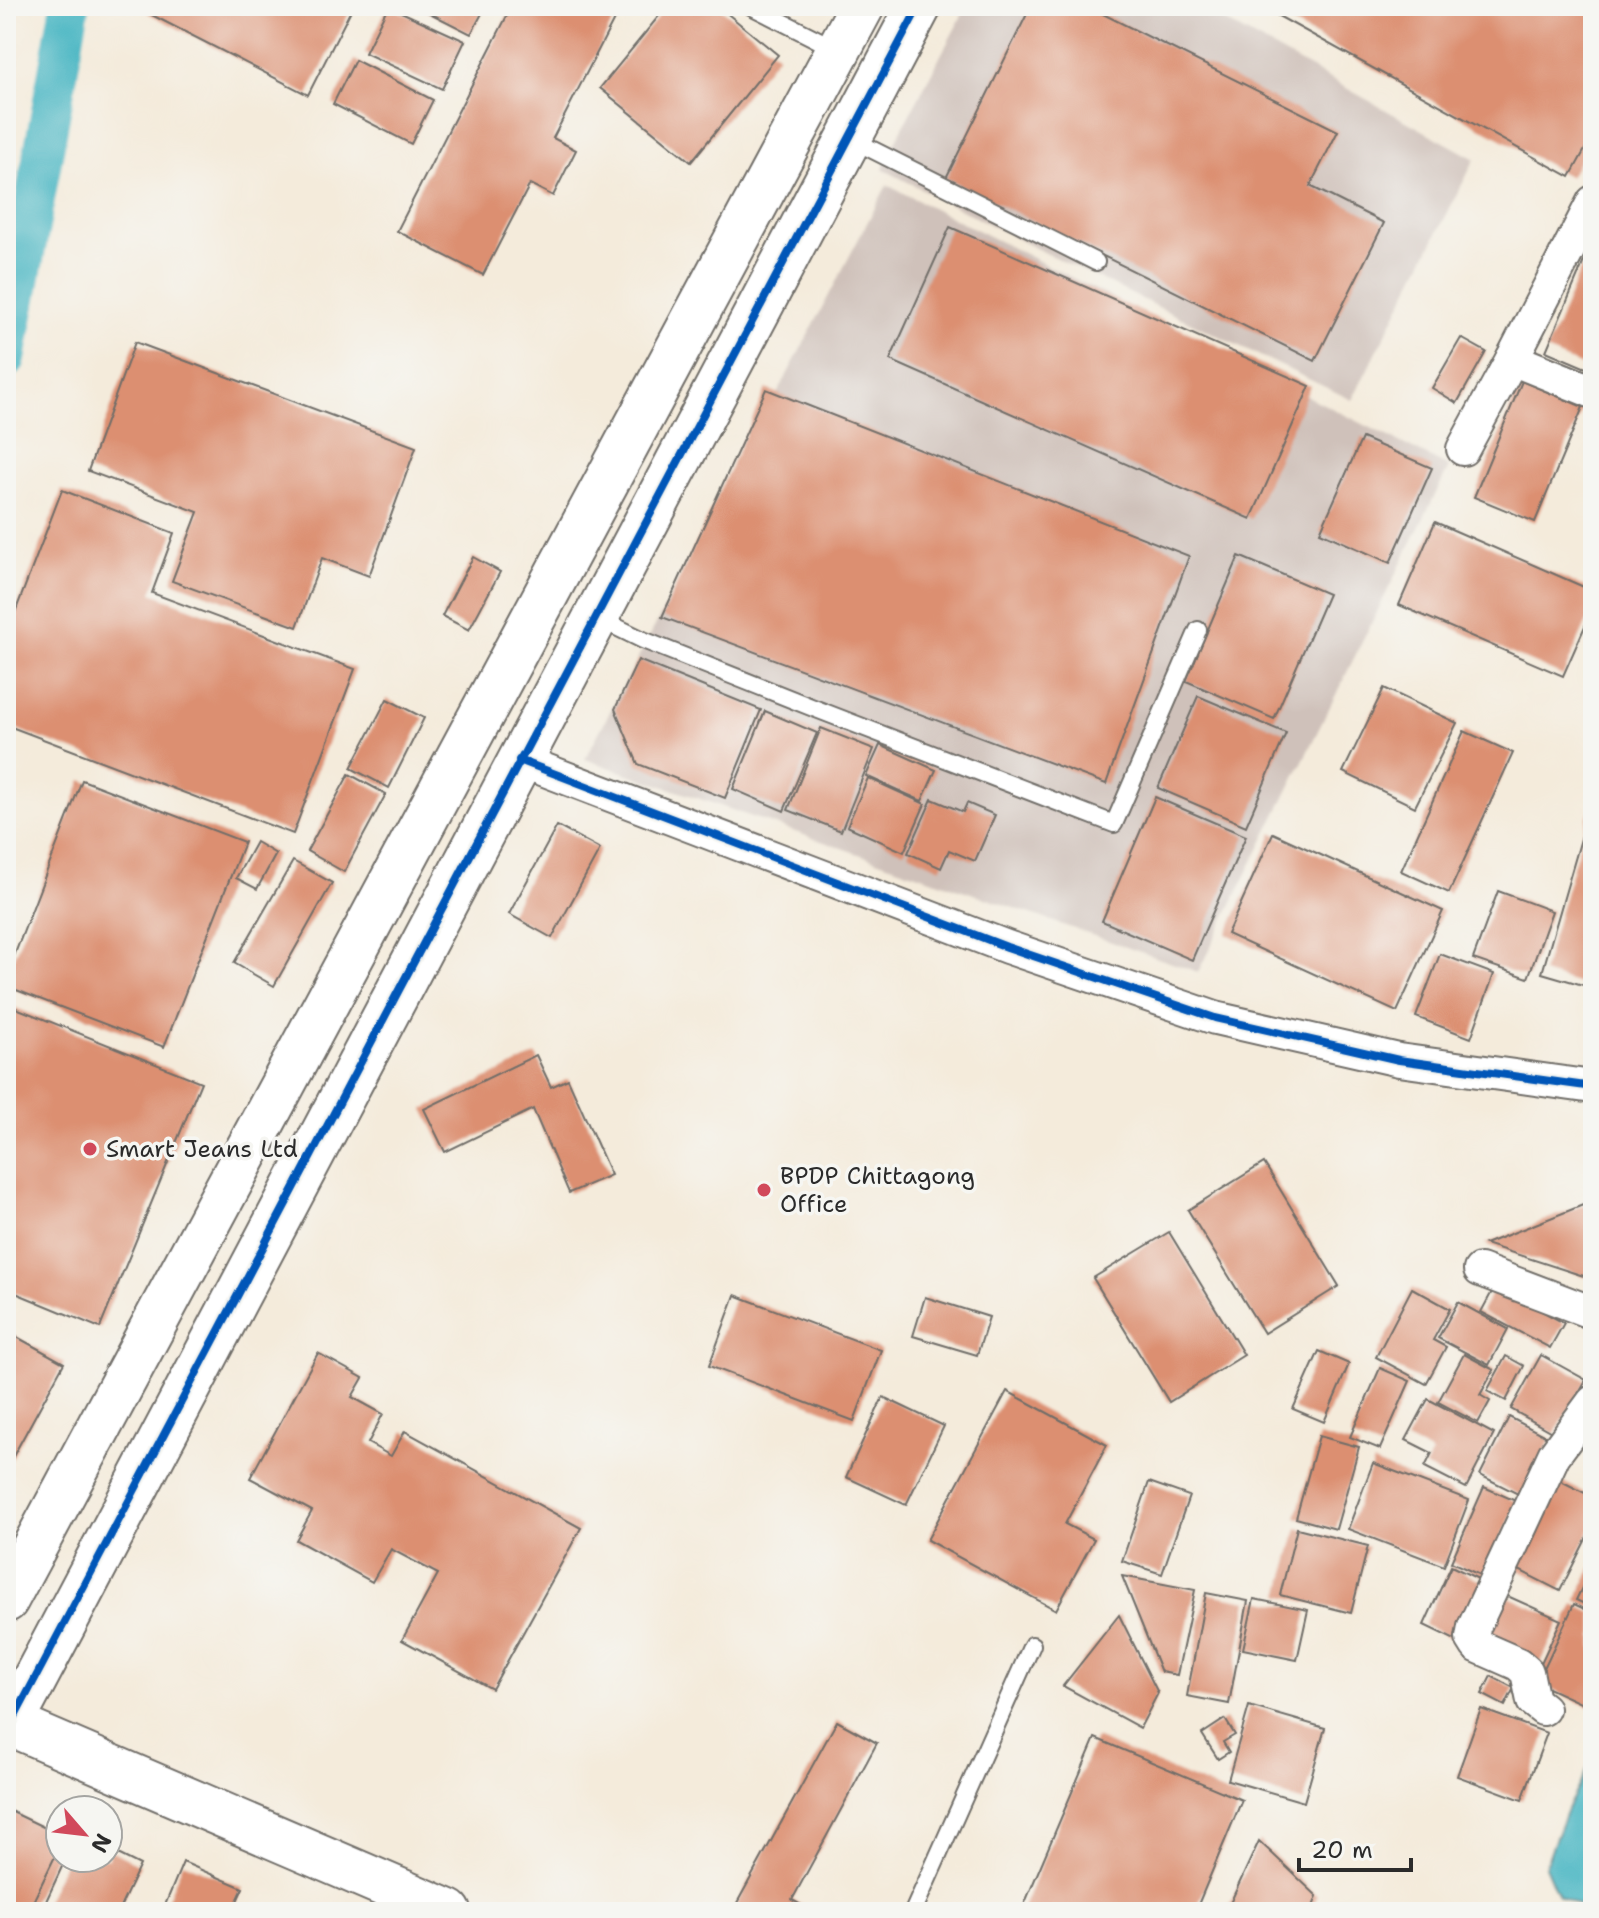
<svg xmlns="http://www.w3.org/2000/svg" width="1599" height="1918" font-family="'Shantell Sans',sans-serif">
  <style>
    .industrial { fill: #cfc1ba }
    .water { fill: #47b5c2; stroke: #397076; stroke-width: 2 }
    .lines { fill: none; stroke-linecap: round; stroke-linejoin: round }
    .canal { stroke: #47b5c2; stroke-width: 40 }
    .building { fill: #dc8f71 }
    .lane-casing { stroke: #716e69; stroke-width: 20 }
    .street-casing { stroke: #716e69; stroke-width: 36 }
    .secondary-casing { stroke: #716e69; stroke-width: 48 }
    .lane { stroke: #fff; stroke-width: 16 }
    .street { stroke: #fff; stroke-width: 32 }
    .secondary { stroke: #fff; stroke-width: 44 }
    .cycleway-casing { stroke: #f6f6f2; stroke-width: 13 }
    .cycleway { stroke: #0057b8; stroke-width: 8 }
    .poi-dot { fill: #d1495b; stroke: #f6f6f2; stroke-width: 3 }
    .labels { text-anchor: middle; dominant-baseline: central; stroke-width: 7; stroke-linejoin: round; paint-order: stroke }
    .poi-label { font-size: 24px; fill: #2b2b2b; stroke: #f6f6f2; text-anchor: start }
  </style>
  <rect width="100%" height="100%" fill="#f6f6f2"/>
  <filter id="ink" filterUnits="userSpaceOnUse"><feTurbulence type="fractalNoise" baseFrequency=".0125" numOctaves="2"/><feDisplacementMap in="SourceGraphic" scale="16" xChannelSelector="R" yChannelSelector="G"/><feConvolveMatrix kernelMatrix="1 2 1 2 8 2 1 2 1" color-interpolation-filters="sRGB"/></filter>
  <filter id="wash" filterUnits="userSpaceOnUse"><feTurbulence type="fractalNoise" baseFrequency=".006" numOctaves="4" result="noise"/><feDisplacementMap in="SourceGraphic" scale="32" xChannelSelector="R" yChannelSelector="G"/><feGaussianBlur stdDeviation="1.8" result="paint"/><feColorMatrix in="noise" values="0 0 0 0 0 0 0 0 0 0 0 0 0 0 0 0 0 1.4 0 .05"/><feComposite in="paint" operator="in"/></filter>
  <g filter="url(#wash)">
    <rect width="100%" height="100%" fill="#f4ebdb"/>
    <g class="industrial">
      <path d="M967,6H1197L1475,159L1352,400L1027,244L883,169L886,159Z"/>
      <path d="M887,185L1449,467L1198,972L585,759Z"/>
    </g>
    <path class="water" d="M1590,1765H1593V1912L1558,1896L1545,1866L1567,1809Z"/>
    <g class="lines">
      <path class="canal" d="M6,358L70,6"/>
    </g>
    <g id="blocks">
      <g class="building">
        <path d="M152,6H353L308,95L148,13Z"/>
        <path d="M388,6L465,41L442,89L365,53Z"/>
        <path d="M416,6H486L471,34Z"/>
        <path d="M512,6H621L553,138L576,150L553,196L530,184L483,275L397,231Z"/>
        <path d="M667,6H718L778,55L691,162L600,88Z"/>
        <path d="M1031,6H1087L1338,131L1310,186L1384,223L1315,361L946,178Z"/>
        <path d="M1277,6H1593V135L1570,177L1273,13Z"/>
        <path d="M355,60L433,100L411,144L333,104Z"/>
        <path d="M950,227L1310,386L1251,519L890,360Z"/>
        <path d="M1593,240V371L1546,351Z"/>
        <path d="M1461,338L1486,352L1457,403L1432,388Z"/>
        <path d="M135,342L416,447L369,576L322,558L297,627L172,581L198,512L88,471Z"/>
        <path d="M1522,381L1583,407L1535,522L1474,497Z"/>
        <path d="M766,389L1189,556L1106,784L662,617Z"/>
        <path d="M1362,438L1432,468L1390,563L1320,532Z"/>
        <path d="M62,490L174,533L152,593L355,669L293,834L6,725V636Z"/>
        <path d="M1435,522L1593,591V608L1563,676L1399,605Z"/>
        <path d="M1239,556L1328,594L1274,719L1186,681Z"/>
        <path d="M473,557L500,572L469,630L442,616Z"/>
        <path d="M638,660L761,710L725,798L638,764L615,709Z"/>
        <path d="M1384,688L1457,723L1415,807L1343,772Z"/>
        <path d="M1198,696L1286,733L1246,826L1158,788Z"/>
        <path d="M387,699L424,718L389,788L351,768Z"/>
        <path d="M765,711L817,733L784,811L733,789Z"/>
        <path d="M821,728L874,749L841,831L788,810Z"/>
        <path d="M1464,731L1513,753L1449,893L1401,871Z"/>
        <path d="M880,745L936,770L922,801L866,776Z"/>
        <path d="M349,774L386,794L344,872L307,851Z"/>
        <path d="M868,778L925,804L904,852L847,826Z"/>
        <path d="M82,780L244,842L164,1047L6,986V977Z"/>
        <path d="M1155,797L1246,836L1192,960L1102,921Z"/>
        <path d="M932,799L963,812L967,803L995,815L975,861L949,850L941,868L908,853Z"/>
        <path d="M1592,801H1593V988L1542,973Z"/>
        <path d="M557,826L600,849L552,938L509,914Z"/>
        <path d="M1273,833L1443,911L1397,1012L1227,934Z"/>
        <path d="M256,842L276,854L257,889L236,878Z"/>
        <path d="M293,861L332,883L274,986L234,963Z"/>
        <path d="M1498,891L1552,911L1528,978L1473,959Z"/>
        <path d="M1440,954L1494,974L1471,1038L1416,1017Z"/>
        <path d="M6,1004L201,1082L100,1328L6,1289Z"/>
        <path d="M536,1055L551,1087L568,1079L611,1175L569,1193L533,1109L445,1152L424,1109Z"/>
        <path d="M1264,1163L1339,1286L1264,1333L1188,1210Z"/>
        <path d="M1593,1201V1279L1485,1244Z"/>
        <path d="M1169,1232L1244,1355L1169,1402L1093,1278Z"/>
        <path d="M1495,1286L1564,1323L1550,1348L1481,1312Z"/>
        <path d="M1412,1288L1450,1309L1433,1340L1446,1347L1426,1384L1376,1357Z"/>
        <path d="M735,1295L881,1350L854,1421L709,1366Z"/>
        <path d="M925,1297L989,1317L977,1355L913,1336Z"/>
        <path d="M1458,1302L1508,1329L1489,1365L1438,1338Z"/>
        <path d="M6,1331L64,1363L11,1460L6,1457Z"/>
        <path d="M1319,1351L1349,1364L1324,1422L1293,1409Z"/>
        <path d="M318,1353L363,1378L352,1397L383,1414L368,1443L391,1456L405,1431L581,1528L492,1689L402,1640L438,1574L391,1549L372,1582L296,1540L312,1511L250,1478Z"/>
        <path d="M1464,1354L1494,1370L1480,1395L1490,1401L1478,1423L1438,1402Z"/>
        <path d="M1541,1355L1586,1380L1555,1434L1511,1409Z"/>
        <path d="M1506,1356L1524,1366L1506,1401L1487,1391Z"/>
        <path d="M1380,1368L1410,1381L1380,1449L1350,1437Z"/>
        <path d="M1007,1391L1107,1445L1065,1524L1094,1539L1056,1610L927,1540Z"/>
        <path d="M883,1397L944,1426L906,1505L846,1477Z"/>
        <path d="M1428,1399L1494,1434L1466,1488L1425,1467L1432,1453L1406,1440Z"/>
        <path d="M1509,1417L1551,1439L1522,1496L1480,1475Z"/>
        <path d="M1319,1436L1359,1447L1336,1529L1296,1518Z"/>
        <path d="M1373,1463L1469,1500L1444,1566L1348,1529Z"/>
        <path d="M1555,1478L1593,1497V1525L1560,1591L1511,1566Z"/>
        <path d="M1149,1482L1189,1496L1162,1574L1122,1561Z"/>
        <path d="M1484,1487L1518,1502L1484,1577L1451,1562Z"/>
        <path d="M1297,1528L1368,1546L1351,1613L1280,1595Z"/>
        <path d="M1593,1565V1608L1576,1600Z"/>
        <path d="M1451,1566L1489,1584L1461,1643L1424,1625Z"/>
        <path d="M1122,1576L1195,1590L1177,1675L1161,1672Z"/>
        <path d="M1206,1593L1248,1601L1229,1704L1187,1696Z"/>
        <path d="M1503,1594L1561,1620L1541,1663L1483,1637Z"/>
        <path d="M1254,1599L1308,1610L1297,1660L1243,1649Z"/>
        <path d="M1574,1604L1593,1613V1703L1591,1708L1537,1683Z"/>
        <path d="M1119,1615L1158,1693L1140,1728L1063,1686Z"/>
        <path d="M1491,1676L1514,1688L1505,1706L1482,1694Z"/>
        <path d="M1249,1706L1325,1728L1304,1802L1228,1780Z"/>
        <path d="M1481,1709L1547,1733L1522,1800L1457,1776Z"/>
        <path d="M1225,1719L1235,1735L1223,1742L1229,1752L1218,1759L1202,1734Z"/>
        <path d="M837,1721L877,1743L792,1900L814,1912H732Z"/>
        <path d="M1095,1738L1242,1800L1195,1912H1021Z"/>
        <path d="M6,1809L60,1835V1846L28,1912H6Z"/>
        <path d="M1259,1841L1317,1896L1311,1912H1226Z"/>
        <path d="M108,1849L140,1865L118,1912H41L66,1858H108Z"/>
        <path d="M183,1862L243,1888L232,1912H168L163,1910Z"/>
      </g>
    </g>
  </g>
  <g filter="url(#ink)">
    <use href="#blocks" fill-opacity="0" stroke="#716e69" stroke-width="2"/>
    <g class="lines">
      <defs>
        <g id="lane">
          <path d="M751,6L838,50"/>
          <path d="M851,139L1096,262"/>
          <path d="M596,617L643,640L811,707L1114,824L1198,630"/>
          <path d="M913,1912L1032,1645"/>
        </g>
        <g id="street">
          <path d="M1593,202L1512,359L1593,392"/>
          <path d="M1463,449L1512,359"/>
          <path d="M519,760L1007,947L1215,1018L1399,1060L1593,1087"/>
          <path d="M1480,1270L1593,1313"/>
          <path d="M1543,1709L1533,1701L1527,1672L1518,1664L1477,1646L1472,1638L1474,1627L1554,1455L1593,1402"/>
        </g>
        <g id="secondary">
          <path d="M6,1600L862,6"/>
          <path d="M11,1724L449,1912"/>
          <path d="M6,1726L11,1724L919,6"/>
        </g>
      </defs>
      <use href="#lane" class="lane-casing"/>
      <use href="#street" class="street-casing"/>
      <use href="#secondary" class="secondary-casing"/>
      <use href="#lane" class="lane"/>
      <use href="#street" class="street"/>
      <use href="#secondary" class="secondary"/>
      <defs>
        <g id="cycleway">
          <path d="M519,760L1007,947L1215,1018L1399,1060L1593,1087"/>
          <path d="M6,1726L11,1724L919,6"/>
        </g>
      </defs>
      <use href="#cycleway" class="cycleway-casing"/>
      <use href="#cycleway" class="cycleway"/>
    </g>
  </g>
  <g class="poi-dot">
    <circle cx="90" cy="1149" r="8"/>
    <circle cx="764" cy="1190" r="8"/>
  </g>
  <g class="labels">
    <g class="poi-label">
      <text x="106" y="1149">Smart Jeans Ltd</text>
      <text x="780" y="1176">BPDP Chittagong<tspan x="780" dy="28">Office</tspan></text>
    </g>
  </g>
  <rect width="1599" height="1918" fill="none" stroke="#f6f6f2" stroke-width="32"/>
  <g transform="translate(84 1834) rotate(118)"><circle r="38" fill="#f6f6f2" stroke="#a5a5a2" stroke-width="2"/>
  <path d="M0-6L14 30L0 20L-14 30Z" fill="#d1495b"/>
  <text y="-12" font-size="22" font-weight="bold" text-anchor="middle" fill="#2b2b2b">N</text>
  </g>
  <path d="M1299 1858v12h112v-12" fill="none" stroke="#2b2b2b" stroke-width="4"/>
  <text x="1311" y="1858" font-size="24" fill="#2b2b2b" stroke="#f6f6f2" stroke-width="6" paint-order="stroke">20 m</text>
</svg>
